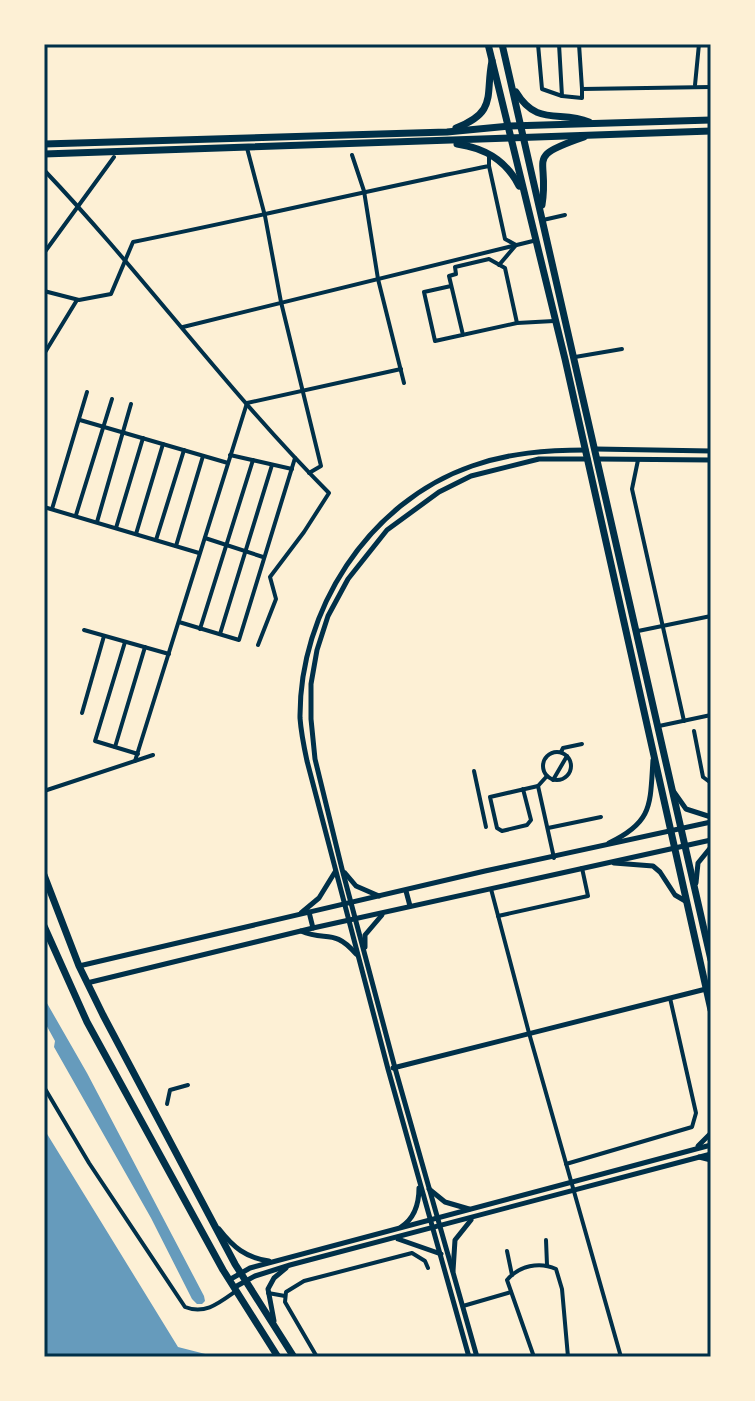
<svg xmlns="http://www.w3.org/2000/svg" width="755" height="1401" font-family="Signika,sans-serif">
  <style>
    .water { fill: #669bbc }
    .lines { fill: none; stroke-linecap: round; stroke-linejoin: round }
    .minor { stroke: #003049; stroke-width: 4 }
    .tertiary { stroke: #003049; stroke-width: 5 }
    .primary { stroke: #003049; stroke-width: 7 }
    .neatline { fill: none; stroke: #003049; stroke-width: 3 }
  </style>
  <rect width="100%" height="100%" fill="#fdf0d5"/>
  <g class="water">
    <path d="M44,998L87,1073L204,1296L205,1301L202,1304H197L192,1299L151,1218L54,1047L55,1041L44,1021Z"/>
    <path d="M44,1129L178,1347L217,1357H44Z"/>
  </g>
  <g class="lines">
    <g class="minor">
      <path d="M538,44L542,89L562,96L582,98V89"/>
      <path d="M559,44L562,96"/>
      <path d="M579,44L582,89L711,87"/>
      <path d="M695,85L699,44"/>
      <path d="M247,148L265,216L281,302L321,466L309,473"/>
      <path d="M352,155L364,191L378,279L404,383"/>
      <path d="M489,166L505,239L516,245L499,265"/>
      <path d="M44,170C143,274 227,391 329,493L304,532L270,577L276,599L258,645"/>
      <path d="M543,220L565,215"/>
      <path d="M44,265V253L114,157"/>
      <path d="M451,286L424,292L435,341L517,323L505,268L489,259L455,267L456,274L449,276L463,335"/>
      <path d="M44,291L79,300L111,294L133,242C252,218 370,190 489,166V155"/>
      <path d="M517,323L554,321"/>
      <path d="M183,327L537,240"/>
      <path d="M44,354L77,300"/>
      <path d="M575,357L622,349"/>
      <path d="M80,420L228,463"/>
      <path d="M230,455L292,469"/>
      <path d="M638,460L632,489L684,721"/>
      <path d="M44,507L199,553"/>
      <path d="M52,509L87,392"/>
      <path d="M76,515L112,399"/>
      <path d="M97,522L131,404"/>
      <path d="M116,528L143,438"/>
      <path d="M136,534L163,444"/>
      <path d="M205,538L263,557"/>
      <path d="M156,540L184,450"/>
      <path d="M176,546L203,456"/>
      <path d="M179,622L239,640L295,458"/>
      <path d="M200,629L253,460"/>
      <path d="M84,630L169,654"/>
      <path d="M638,631L711,616"/>
      <path d="M220,634L272,465"/>
      <path d="M125,642L95,741L138,754"/>
      <path d="M82,713L104,636"/>
      <path d="M659,726L711,715"/>
      <path d="M694,731L703,777L711,783"/>
      <path d="M115,747L145,647"/>
      <circle cx="557" cy="766" r="14"/>
      <path d="M561,752L563,748L582,744"/>
      <path d="M135,761L247,403L401,369"/>
      <path d="M474,771L486,827"/>
      <path d="M553,780L567,756"/>
      <path d="M538,786L554,858"/>
      <path d="M523,789L531,820L527,825L502,831L497,828L490,797L538,786L547,776"/>
      <path d="M44,791L153,755"/>
      <path d="M548,828L601,817"/>
      <path d="M491,889L529,1033L621,1357"/>
      <path d="M498,916L588,896L582,868"/>
      <path d="M44,1087L89,1163L185,1307C205,1315 219,1303 236,1291"/>
      <path d="M167,1104L170,1090L188,1085"/>
      <path d="M566,1164L692,1127L696,1113L670,998"/>
      <path d="M546,1240L547,1265"/>
      <path d="M507,1251L512,1275"/>
      <path d="M268,1293L285,1296"/>
      <path d="M463,1306L511,1292"/>
      <path d="M317,1357L285,1302L286,1292L304,1281L412,1253L425,1261L428,1268"/>
      <path d="M534,1357L507,1280C519,1266 539,1261 556,1269L562,1289L568,1357"/>
    </g>
    <g class="tertiary">
      <path d="M596,449L711,451"/>
      <path d="M598,459L711,460"/>
      <path d="M674,792L686,809L711,817"/>
      <path d="M609,843C653,822 650,805 653,760"/>
      <path d="M614,863L653,866L660,872L675,895L687,902"/>
      <path d="M345,873L356,886L379,896"/>
      <path d="M696,883L698,863L711,847"/>
      <path d="M406,891L410,906"/>
      <path d="M309,912L313,928"/>
      <path d="M301,913L319,898L335,872"/>
      <path d="M301,931C326,942 334,928 356,954"/>
      <path d="M365,947V935L382,915"/>
      <path d="M79,966L485,871L711,822"/>
      <path d="M87,983L313,928L711,840"/>
      <path d="M393,1068L706,989"/>
      <path d="M698,1146L711,1133"/>
      <path d="M699,1157L711,1160"/>
      <path d="M429,1189L445,1202L469,1209"/>
      <path d="M401,1227C415,1218 419,1204 419,1188"/>
      <path d="M219,1229C233,1247 246,1258 269,1261"/>
      <path d="M398,1239L441,1254"/>
      <path d="M453,1271L455,1240L471,1220"/>
      <path d="M229,1280L250,1268L711,1145"/>
      <path d="M235,1287L255,1276L290,1265L711,1154"/>
      <path d="M274,1321L268,1289L274,1278L286,1268"/>
      <path d="M469,1357L388,1069L307,761C304,747 301,732 300,718C299,611 368,502 472,466C509,453 546,450 586,450"/>
      <path d="M477,1357L395,1068L342,869L315,759L311,719V684L317,650L328,616L348,579L387,530L439,492L471,476L539,459H588"/>
    </g>
    <g class="primary">
      <path d="M488,44L565,359L711,1010"/>
      <path d="M502,44L711,960"/>
      <path d="M516,92C537,127 560,110 589,122"/>
      <path d="M456,128C498,112 485,95 492,61"/>
      <path d="M44,144L447,132L510,126L711,120"/>
      <path d="M457,144C485,148 506,160 519,186"/>
      <path d="M44,154L711,131"/>
      <path d="M542,205C550,156 523,158 584,137"/>
      <path d="M44,875L79,966L103,1015L235,1264L294,1357"/>
      <path d="M44,926L87,1022L223,1270L278,1357"/>
    </g>
  </g>
  <rect width="755" height="1401" fill="none" stroke="#fdf0d5" stroke-width="92"/>
  <rect x="46" y="46" width="663" height="1309" class="neatline"/>
</svg>
